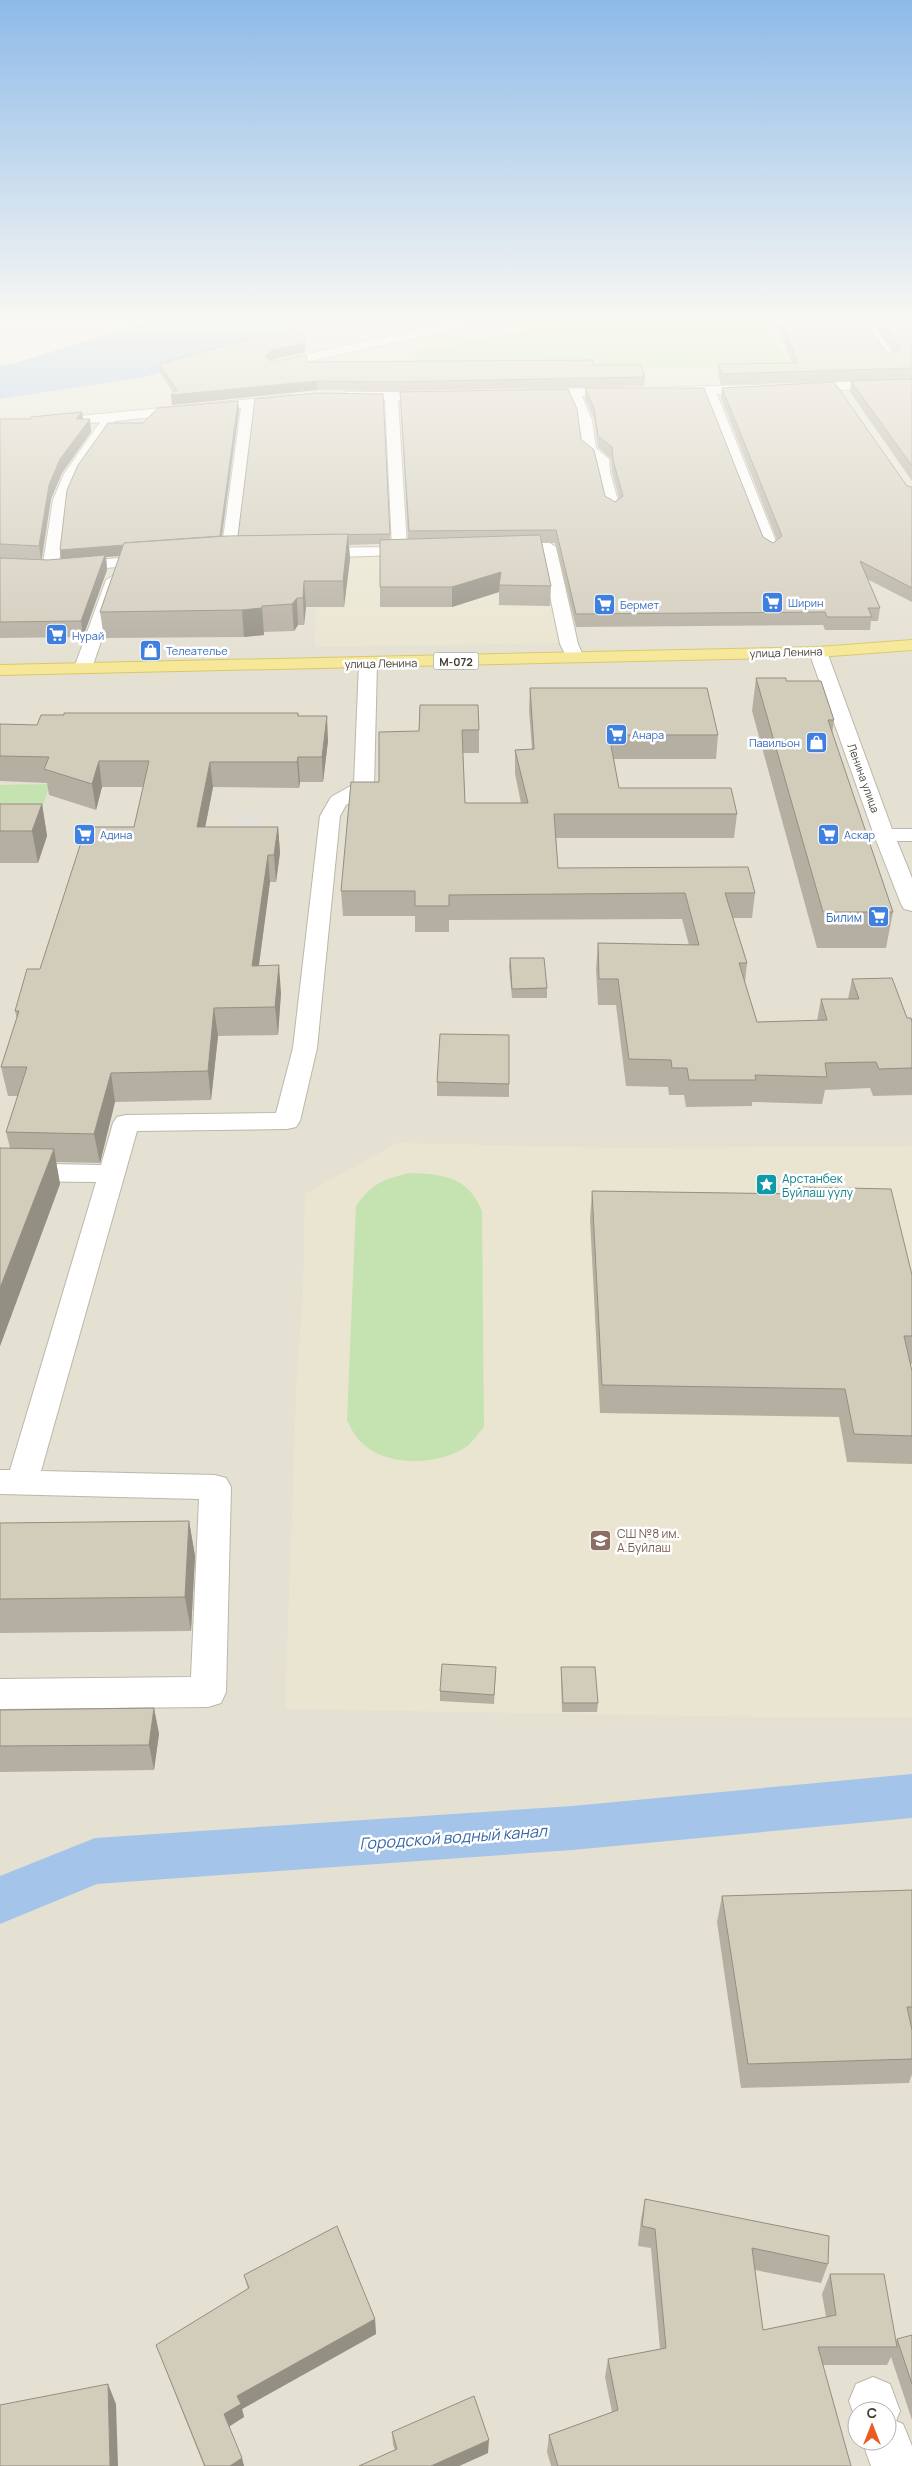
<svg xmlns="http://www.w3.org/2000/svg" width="912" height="2466" font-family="Manrope,sans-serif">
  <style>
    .residential { fill: #e4e1d3; fill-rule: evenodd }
    .industrial { fill: #e3e0da }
    .education { fill: #e9e5d0 }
    .green { fill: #c5e3b0 }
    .water { fill: #a5c4ea }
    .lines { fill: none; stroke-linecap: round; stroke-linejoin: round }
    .canal { fill: #a5c4ea; fill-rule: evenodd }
    .minor-casing { stroke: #bcb7a8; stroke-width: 2 }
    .major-casing { stroke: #dac76a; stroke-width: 2 }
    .minor { fill: #fff; fill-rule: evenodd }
    .major { fill: #f6e898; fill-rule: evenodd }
    .wall { fill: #b5afa1 }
    .shaded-wall { fill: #938f83 }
    .building { fill: #d2ccbb; stroke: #938f83 }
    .labels { text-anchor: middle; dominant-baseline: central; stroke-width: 5; stroke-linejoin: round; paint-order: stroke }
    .far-shop-label { font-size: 11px; fill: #366cbe; stroke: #fff; text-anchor: start }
    .far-street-label { font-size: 11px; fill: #433f35; stroke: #fff }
    .shield { fill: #fff; stroke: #7b7972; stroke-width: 1 }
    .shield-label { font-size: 11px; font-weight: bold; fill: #433f35 }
    .shop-label { font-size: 12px; fill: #366cbe; stroke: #fff; text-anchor: end }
    .culture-label { font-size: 12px; fill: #0d838f; stroke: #fff; text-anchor: start }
    .education-label { font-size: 12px; fill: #785e54; stroke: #fff; text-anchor: start }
    .near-water-label { font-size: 16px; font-style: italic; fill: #3768a6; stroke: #fff }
  </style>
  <rect width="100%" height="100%" fill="#f1efe5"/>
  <path class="residential" d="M247,321H912V2466H0V382ZM857,2411H887V2441H857Z"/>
  <path class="industrial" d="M260,811L259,830L235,831L237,812Z"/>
  <g class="education">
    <path d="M543,552L563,643L315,647L318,557Z"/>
    <path d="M397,1143L615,1148L912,1146V1717H762L285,1709L297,1371L303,1295L305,1194Z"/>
  </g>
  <g class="green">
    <path d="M576,321H761L791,367L422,370L414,352Z"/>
    <path d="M50,784L41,811H0V785Z"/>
    <path d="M410,1173C444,1174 468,1177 482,1211L484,1427C478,1433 473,1442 466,1447C436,1466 384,1468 359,1440C354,1435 350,1426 347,1420L356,1206C372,1183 384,1179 410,1173Z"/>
  </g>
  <path class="water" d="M148,321H319L144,377L0,399V366L19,362Z"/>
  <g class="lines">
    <path class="canal" d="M912,1774V1818L572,1850L97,1884L0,1924V1876L95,1838L572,1806Z"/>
    <defs>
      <g id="minor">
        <path d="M461,321H481L475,325L273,369L267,365L273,361Z"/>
        <path d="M859,321H871L896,358L894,361H886Z"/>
        <path d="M912,380V388L799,391L793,387L799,383Z"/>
        <path d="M758,385L763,386L764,389L763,392L717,394L779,549L771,554L763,549L704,394L669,395L663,391L669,387Z"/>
        <path d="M623,388L629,392L628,395L582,396L592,420L596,448L609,459L610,472L620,508L613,512L606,508L595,461L582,450L578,420L569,396L534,397L528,393L534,389Z"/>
        <path d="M346,392H438L444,396L438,400H398L407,546L424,548L426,551L424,554L311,558L303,553L311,548L392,547L385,400L341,399L340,396Z"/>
        <path d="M291,395L298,399L296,402L254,407L237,554L235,557L229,559L221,554L241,408L115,421L78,474L67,500L59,563L156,555L164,560L162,563L50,573L0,571V561L43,563L53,500L64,474L100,422L0,432V424Z"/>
        <path d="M548,542L556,547L578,644L584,658L581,662H569L560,644L541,552L506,553L498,548L506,543Z"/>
        <path d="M114,575L122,580L92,668L89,672H77L74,668L106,580Z"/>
        <path d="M818,647L824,648L827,652L892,829H912V841H897L912,878V911L904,909L901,904L874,835L809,652L812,648Z"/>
        <path d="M368,658L374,659L377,663L374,787L371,791L346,805L340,816L317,1048L300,1121L296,1127L287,1129L137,1131L41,1471L215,1475L226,1478L231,1487L226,1692L221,1703L208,1707L0,1709V1679L191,1677L199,1499L0,1494V1470H10L96,1182L0,1181V1163L101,1165L113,1123L117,1117L126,1115L276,1113L293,1048L320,816L331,797L354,784L359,663L362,659Z"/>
        <path d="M873,2377L890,2384L900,2411L896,2421L903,2424L912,2446V2466H871L862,2441H887V2411H857V2423L849,2401L856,2384Z"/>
      </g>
      <path id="major" d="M912,640V650L818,657L0,675V665L818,647Z"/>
    </defs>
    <use href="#minor" class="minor-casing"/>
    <use href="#major" class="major-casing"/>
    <use href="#minor" class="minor"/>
    <use href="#major" class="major"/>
  </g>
  <g class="wall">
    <path d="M773,321H866L886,352H894L873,321H912V379L721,385L718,375V364L792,363L781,334Z"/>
    <path d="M305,343V352L273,359L271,361L273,362H307L593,365L645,377L644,386L391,391L317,390L172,405L173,393L160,373L159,364Z"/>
    <path d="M912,379V481L850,392L851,381Z"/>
    <path d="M585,388L763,537L773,543L777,540L721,398L722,388L907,486L912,487V602L867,579L880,608L878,621H871L870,630H825L823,625L576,627L555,543H542L551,586L550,606L499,605V592L452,607H380V544L349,545L350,559L344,607H306L304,625H298L294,631L264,632V635L244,637L104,638L100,612L120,556L106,557L107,570L83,637L0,638V419H31L82,412L83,419H90L91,432L62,473L51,499L42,559L48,560L61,559L60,550L143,423L239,410L222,536H238L383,394L390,539H408L400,392L581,439L605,496L615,502L619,498L612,472L611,459L598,447L594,419L585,399Z"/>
    <path d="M756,678L786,681L834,720L832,734L893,912L886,948H817L752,711Z"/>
    <path d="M530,688L718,735L716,759H614L619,788L737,814L734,838H556L558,868L755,893L752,918H733L747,963L745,983L757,1022L817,1021L821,999H848L852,979L912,1022V1095L873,1096L870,1088L825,1090L822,1104L752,1102V1106L686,1107L684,1095H669L668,1087L626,1086L616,1005H598L596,969L598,943L689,945L682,919L449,920V932H415V916H343L341,891L379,782L419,731L420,705L479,730V753H463L465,803H521L515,774V750L532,749L529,711Z"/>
    <path d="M298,713L299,716L328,741L323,782H300L299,788L213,787L205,827H278L280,853L276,882H270L259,965L281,993L278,1035L218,1036L211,1100L115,1102L100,1163L56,1162L60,1184L0,1346V1148H10L6,1132L18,1096H8L1,1067L17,1019L15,1011L40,969L134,827L143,787H102L96,810L49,795L47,783L0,781V724L37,725Z"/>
    <path d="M0,804H42L47,836L38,863H0Z"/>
    <path d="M510,958L547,988V998H512L509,967Z"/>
    <path d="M437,1082L509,1084V1097L437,1096Z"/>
    <path d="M798,1187L912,1275V1364H910L912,1371V1464L847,1462L839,1417L600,1413L590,1219L592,1191L797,1194Z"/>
    <path d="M189,1521L195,1556L191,1631L0,1633V1523Z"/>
    <path d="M496,1667L494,1704L440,1701V1691Z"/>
    <path d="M561,1667L598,1703L597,1712H562L561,1677Z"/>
    <path d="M154,1708L159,1734L154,1770L0,1772V1710Z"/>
    <path d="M912,1890V2074L909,2083L741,2088L717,1922L722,1896Z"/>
    <path d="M645,2199L828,2264L821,2283L755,2270L763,2330L826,2317L822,2294L830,2274L896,2341L897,2339L912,2335V2420L891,2357L887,2365H823L851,2466H551L547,2452L549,2435L612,2412L605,2377L608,2359L660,2349L651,2248L638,2246L641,2219Z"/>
    <path d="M244,2275L375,2319L376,2334L242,2409L244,2417L229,2427L244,2466H204L156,2345L248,2289Z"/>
    <path d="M392,2432L488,2453L459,2466H359L395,2450L393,2445Z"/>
  </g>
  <g class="shaded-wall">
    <path d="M305,343V352L273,359L265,366V357L272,350Z"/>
    <path d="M317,381V390L172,405L171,395Z"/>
    <path d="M238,401L239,410L220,548L106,557L107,570L83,637L81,621L61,561L60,550Z"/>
    <path d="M82,412L84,426L76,419Z"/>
    <path d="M90,419L91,432L62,473L51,499L41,561L39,546L49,485L60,459Z"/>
    <path d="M348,534L350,559L344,607L343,581Z"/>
    <path d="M501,572L499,592L452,607V587Z"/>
    <path d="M304,581L306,607L304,625L303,598Z"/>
    <path d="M297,598L298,625L294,631L292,604Z"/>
    <path d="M262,606L264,635L244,637L242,610Z"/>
    <path d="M327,716L328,741L323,782L322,757Z"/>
    <path d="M298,757L300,782L299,788L297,762Z"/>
    <path d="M99,761L102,787L96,810L92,784Z"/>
    <path d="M210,762L213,787L200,854L197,827Z"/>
    <path d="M42,804L47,836L38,863L32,831Z"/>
    <path d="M278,827L280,853L276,882L274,855Z"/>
    <path d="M268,855L270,882L255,994L252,966Z"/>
    <path d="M279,965L281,993L278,1035L275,1007Z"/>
    <path d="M214,1008L218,1036L211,1100L208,1071Z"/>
    <path d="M111,1073L115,1102L100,1163L94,1134Z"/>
    <path d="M54,1149L60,1184L0,1346V1288Z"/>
    <path d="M189,1521L195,1556L191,1631L185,1597Z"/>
    <path d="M154,1708L159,1734L154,1770L149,1745Z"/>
    <path d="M375,2319L376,2334L242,2409L244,2417L228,2427L224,2414L237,2396Z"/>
    <path d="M108,2384L116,2404L118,2466H110Z"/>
    <path d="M489,2440L488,2453L459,2466H431Z"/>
    <path d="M242,2458L244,2466H230Z"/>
  </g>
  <g class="building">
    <path d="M780,321H866L886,352H896L900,348L881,321H912V368L722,374L718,364L798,363L782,324Z"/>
    <path d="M303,331L305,343L272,350L265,357L273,362L306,355L307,362L592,360L593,365H641L645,377L391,382L317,381L171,395L177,390L159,364L238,342Z"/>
    <path d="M912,379V466L851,381Z"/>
    <path d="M834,382L907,486L912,487V588L860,561L880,608H868L872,617H827L825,612L576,614L556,530L409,531L400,392L568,389L577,409L581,439L594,450L605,496L615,502L623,496L613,460L612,447L598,436L594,408L585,388H704L763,537L773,543L782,536L722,388Z"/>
    <path d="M317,393L383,394L390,534L238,536L255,399Z"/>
    <path d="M238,401L220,536L124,543V545L60,550L67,490L78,465L108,423H143L158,408Z"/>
    <path d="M82,412L76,419H90L60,459L49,485L39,546L0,544V419H31V417Z"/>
    <path d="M348,534L343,581H304L303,598H297L292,604L262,606V608L242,610L100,612L124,543L227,536Z"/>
    <path d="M540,535L551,586L499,585L501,572L452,587H380V540Z"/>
    <path d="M105,555L81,621L0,622V558L48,560Z"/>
    <path d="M756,678H786V681H821L834,720H828L893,912H823Z"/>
    <path d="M530,688H707L718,735H609L619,788H731L737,814H554L558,868L748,867L755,893H725L747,963H739L757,1022L827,1020L821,999H859L852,979L892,978L907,1018H911L912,1022V1068L879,1069L876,1062L825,1063L827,1077L755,1075L756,1080H689L687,1068H672L671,1060L629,1059L618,979H599L598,943L699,945L685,893L449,895V906H415V891H341L351,782H379V732L419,731L420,705H478L479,730H462L465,803H528L515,750L534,749Z"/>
    <path d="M64,713H298V716H327L322,757H298L297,762H210L197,827H278L274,855H268L252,966L279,965L275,1007L214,1008L208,1071L111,1073L94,1134L6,1132L27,1067H1L19,1011H15L27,969H40L86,827H134L149,761H99L92,784L44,769L49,757L0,756V724L37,725L41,715H64Z"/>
    <path d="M0,804H42L32,831H0Z"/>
    <path d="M510,958H544L547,988L512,989Z"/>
    <path d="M440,1034L509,1035V1084L437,1082Z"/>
    <path d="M0,1148L54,1149L0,1288Z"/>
    <path d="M798,1187L891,1189L912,1275V1336H904L912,1371V1436L854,1434L845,1389L602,1385L592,1191L800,1194Z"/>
    <path d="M189,1521L185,1597L0,1599V1523Z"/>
    <path d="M442,1664L496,1667L494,1695L440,1691Z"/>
    <path d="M561,1667H595L598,1703H563Z"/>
    <path d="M154,1708L149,1745L0,1746V1710Z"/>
    <path d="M912,1890V2007H907L912,2030V2059L748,2064L722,1896Z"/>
    <path d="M645,2199L829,2236L828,2264L752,2248L763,2330L836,2315L830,2274H884L897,2347H818L851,2466H558L549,2435L618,2410L608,2359L666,2348L655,2229L642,2226Z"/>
    <path d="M337,2226L375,2319L237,2396L241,2404L224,2414L242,2458L230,2466H205L156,2345L249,2288L244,2275Z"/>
    <path d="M912,2335V2384L897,2339Z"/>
    <path d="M108,2384L110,2466H0V2405Z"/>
    <path d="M474,2396L489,2440L431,2466H359L397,2449L392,2432Z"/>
  </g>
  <linearGradient id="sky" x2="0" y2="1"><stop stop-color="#8dbae9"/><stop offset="0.48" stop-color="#f9f8f3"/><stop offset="1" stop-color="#f9f8f3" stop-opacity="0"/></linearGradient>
  <rect width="912" height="666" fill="url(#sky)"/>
  <defs>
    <symbol id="supermarket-square" viewBox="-11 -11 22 22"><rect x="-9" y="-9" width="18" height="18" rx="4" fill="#3f7fe0" stroke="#fff"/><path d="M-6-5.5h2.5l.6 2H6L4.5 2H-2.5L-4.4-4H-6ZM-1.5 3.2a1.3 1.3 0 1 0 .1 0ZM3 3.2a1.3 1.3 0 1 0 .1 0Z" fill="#fff"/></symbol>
    <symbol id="shop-square" viewBox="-11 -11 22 22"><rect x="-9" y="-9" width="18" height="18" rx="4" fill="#3f7fe0" stroke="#fff"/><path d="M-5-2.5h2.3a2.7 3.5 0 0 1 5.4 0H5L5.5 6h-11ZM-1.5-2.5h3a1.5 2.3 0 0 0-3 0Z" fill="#fff"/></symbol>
    <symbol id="sight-square" viewBox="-11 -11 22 22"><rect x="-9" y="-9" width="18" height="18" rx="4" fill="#0f9aa8" stroke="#fff"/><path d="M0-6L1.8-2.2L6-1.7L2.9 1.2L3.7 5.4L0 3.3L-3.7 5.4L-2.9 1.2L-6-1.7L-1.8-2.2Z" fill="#fff"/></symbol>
    <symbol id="school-square" viewBox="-11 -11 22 22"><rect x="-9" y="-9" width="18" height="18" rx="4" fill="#8d6e63" stroke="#fff"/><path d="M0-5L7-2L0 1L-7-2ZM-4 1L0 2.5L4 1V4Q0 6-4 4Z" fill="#fff"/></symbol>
  </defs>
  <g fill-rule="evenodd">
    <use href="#supermarket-square" x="760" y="590" width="25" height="25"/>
    <use href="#supermarket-square" x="592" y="592" width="25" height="25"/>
    <use href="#supermarket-square" x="44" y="622" width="25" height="25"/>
    <use href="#shop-square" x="138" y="638" width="25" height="25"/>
    <use href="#supermarket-square" x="604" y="722" width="25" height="25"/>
    <use href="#shop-square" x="804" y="730" width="25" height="25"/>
    <use href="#supermarket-square" x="72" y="822" width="25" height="25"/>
    <use href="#supermarket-square" x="816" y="822" width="25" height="25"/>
    <use href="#supermarket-square" x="866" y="904" width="25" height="25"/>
    <use href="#sight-square" x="754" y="1172" width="25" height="25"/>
    <use href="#school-square" x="588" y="1528" width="25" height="25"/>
  </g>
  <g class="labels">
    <g class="far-shop-label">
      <text x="788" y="602">Ширин</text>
      <text x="620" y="604">Бермет</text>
      <text x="72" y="635">Нурай</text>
      <text x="166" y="650">Телеателье</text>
      <text x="632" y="734">Анара</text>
      <text x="800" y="742" text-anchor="end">Павильон</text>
      <text x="100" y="834">Адина</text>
      <text x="844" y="834">Аскар</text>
    </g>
    <g class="far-street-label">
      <text transform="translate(786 652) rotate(-2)">улица Ленина</text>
      <text transform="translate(381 663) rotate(-1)">улица Ленина</text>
      <text transform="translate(864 778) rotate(70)">Ленина улица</text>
    </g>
    <rect class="shield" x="433.5" y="652.5" width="45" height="17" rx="4"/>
    <g class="shield-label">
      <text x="456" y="661">М-072</text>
    </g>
    <g class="shop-label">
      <text x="862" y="917">Билим</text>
    </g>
    <g class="culture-label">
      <text x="782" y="1178">Арстанбек<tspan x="782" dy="14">Буйлаш уулу</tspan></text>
    </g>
    <g class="education-label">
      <text x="617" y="1533">СШ №8 им.<tspan x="617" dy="14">А.Буйлаш</tspan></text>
    </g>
    <g class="near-water-label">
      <text transform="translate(453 1837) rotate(-4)">Городской водный канал</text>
    </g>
  </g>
  <g transform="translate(872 2426)"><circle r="24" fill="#ffffff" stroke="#b4b2ae"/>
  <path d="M0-4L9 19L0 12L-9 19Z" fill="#ea5c23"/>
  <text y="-8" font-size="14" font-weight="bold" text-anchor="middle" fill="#433f35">С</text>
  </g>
</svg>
